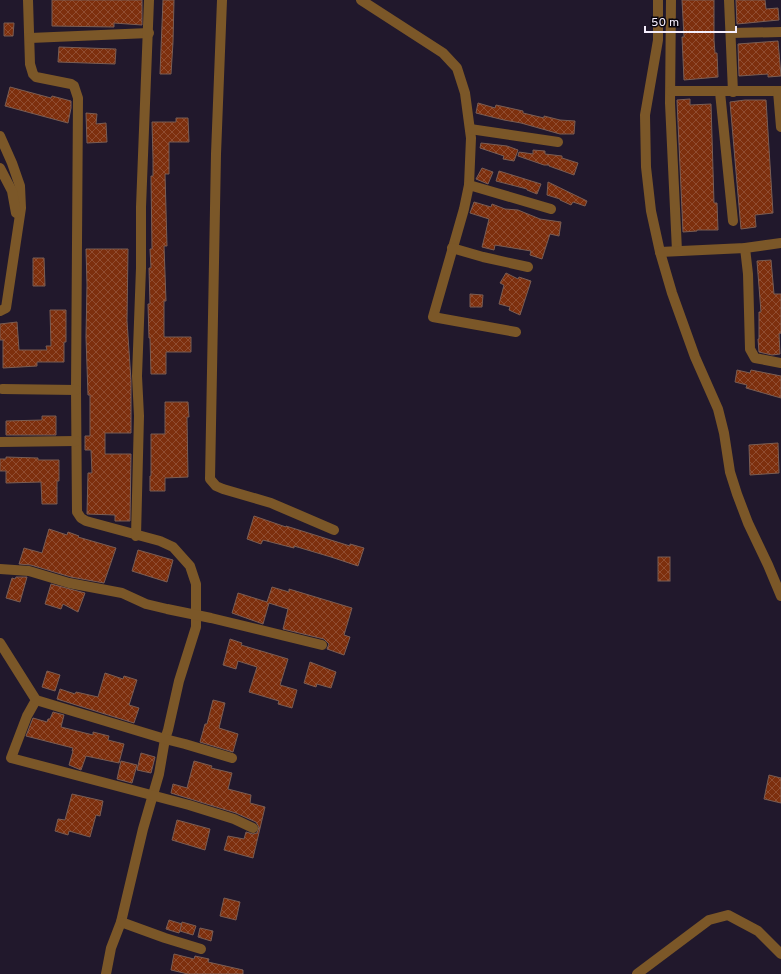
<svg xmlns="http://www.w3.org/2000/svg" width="781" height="974" font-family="Overpass,sans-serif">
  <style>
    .building { fill: url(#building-cross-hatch); stroke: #7a5d53 }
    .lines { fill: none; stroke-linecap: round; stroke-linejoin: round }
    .minor { stroke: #7b5728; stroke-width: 10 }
  </style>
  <defs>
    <pattern id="building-cross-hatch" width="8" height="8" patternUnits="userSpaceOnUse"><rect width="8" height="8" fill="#7d2f0d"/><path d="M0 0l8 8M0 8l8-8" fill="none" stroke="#904d31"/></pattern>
  </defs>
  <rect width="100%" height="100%" fill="#21182c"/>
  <g class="building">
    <path d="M52,0H142V25L114,23V27L52,26Z"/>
    <path d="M163,0H174L173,42L171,74H160Z"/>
    <path d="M682,0H714V40L715,53H717L718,77L684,80L682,37H684Z"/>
    <path d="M736,0H765L766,9L778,8L779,20L737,24Z"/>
    <path d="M4,23H14L13,36H4Z"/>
    <path d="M778,41L781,76L768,77V74L739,76L738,44Z"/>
    <path d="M59,47L116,49L115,64L58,62Z"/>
    <path d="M10,87L51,98L52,96L71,101V108L68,123L5,106Z"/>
    <path d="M690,99V105L711,104L714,203H717L718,230H697V231L683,232L677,100Z"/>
    <path d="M745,100H766L773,213L755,215L756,227L741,229L730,102Z"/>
    <path d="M478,103L495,108L496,105L523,111V113L544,118V116L560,120L575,121L574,134H560L521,123L504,120L476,113Z"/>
    <path d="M86,113L97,114L96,124L106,123L107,142L87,143Z"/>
    <path d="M176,118H188L189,142H169V174H165L167,246H164L166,301H164V337H191V352H166V374H151L150,338H149L148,304H150L149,268H151L150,249H152L151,176H153V159L152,122H176Z"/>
    <path d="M481,143L507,146L518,150L514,161L503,159L504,156L480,148Z"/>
    <path d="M533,150L545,151V154L562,156V158L578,163L574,175L549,166V165H544L518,156L519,152L533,154Z"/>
    <path d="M482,168L493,172L488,184L476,179Z"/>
    <path d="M499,171L541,184L537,194L527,190V189L496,181Z"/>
    <path d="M548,182L587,201L585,206L573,202L571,205L560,200V199L547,195Z"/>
    <path d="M474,202L491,207L492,204L505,209L518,210L540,219L561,222L559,236L550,234L542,259L530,255L531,251L495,245L494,250L482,247L489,219L470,213Z"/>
    <path d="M86,249H128L127,321L131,381V433H105V454H131L130,521H115V515L87,514L88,473H92L91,450H85V436H90V395H88L86,337L87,285Z"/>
    <path d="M33,258H44L45,286H33Z"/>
    <path d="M771,260L774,294H781V333L779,334L780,354L772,355L759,352L758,339H759V312H761L757,261Z"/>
    <path d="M506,273L518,279L519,277L531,281L520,315L509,310L510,307L499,304L504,285L500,283Z"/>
    <path d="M470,294L483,295L482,307H470Z"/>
    <path d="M50,310H66V342H64V362H37V366L3,368V340H0V324L17,322L19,350H47L46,346H51Z"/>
    <path d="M737,370L750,373L751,370L781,376V398L746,388L747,385L735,382Z"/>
    <path d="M165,402H188L189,417H187L188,477L165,478V491H150V476H151V434H165Z"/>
    <path d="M42,416H56V435H6V421L42,420Z"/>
    <path d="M778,443L779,473L750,475L749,445Z"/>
    <path d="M6,457L38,458V460H59V481H57V504H42L41,482L6,483V471H0V459H6Z"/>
    <path d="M254,516L286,527V526L350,546V544L364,548L358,566L331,557L294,546V548L263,540L261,544L247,539Z"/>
    <path d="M49,529L67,535L68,532L79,536L78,537L116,548L104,583L71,577L31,565L19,564L24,548L42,553Z"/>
    <path d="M138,550L173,560L167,582L132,571Z"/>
    <rect x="658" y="557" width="12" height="24"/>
    <path d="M16,577H27L20,602L6,598L12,578L15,579Z"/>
    <path d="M51,584L85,593L78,612L63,604L61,609L45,604Z"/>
    <path d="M272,587L289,592V589L352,608L344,635L350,637L344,655L327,649L329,644L324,639L283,629L288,609L269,603L263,624L232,613L238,593L267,602Z"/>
    <path d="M230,639L242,643L241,645L288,659L280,685L297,690L292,708L278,704L279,701L249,692L257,667L238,661L236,669L223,665Z"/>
    <path d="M310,662L336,672L331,688L317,684L316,687L304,683Z"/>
    <path d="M47,671L60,675L55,691L42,687Z"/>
    <path d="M105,673L123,679L124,676L137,680L129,705L139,708L134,723L57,699L60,689L75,694L76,692L98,697Z"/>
    <path d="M213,700L225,703L219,728L238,734L233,752L200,742L205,724H207Z"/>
    <path d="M53,712L64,715L61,727L93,735V732L109,736L108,740L124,744L119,763L86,756L81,770L69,765L73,751H72L73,748L26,736L33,718L47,722L48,719H50Z"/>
    <path d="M141,753L155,757L151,773L137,770Z"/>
    <path d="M121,761L137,765L132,783L117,779Z"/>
    <path d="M194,761L212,766L211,768L232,773L228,789L251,795L250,803L265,807L253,858L224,850L228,836L244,839L246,832L253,834L257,833L259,827L256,822L236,813L171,793L173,784L187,788Z"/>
    <path d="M769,775L781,778V803L764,799Z"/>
    <path d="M72,794L103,801L100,816L96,815L90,837L69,831L68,835L55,831L58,819L65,820Z"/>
    <path d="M177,820L210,829L205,850L172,840Z"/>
    <path d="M224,898L240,902L236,920L220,916Z"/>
    <path d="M169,920L182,924L179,933L166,929Z"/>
    <path d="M182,922L196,926L193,935L180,931Z"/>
    <path d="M200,928L213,931L211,941L198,937Z"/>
    <path d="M174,954L194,959L195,956L209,959L208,962L243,970V974H188L171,970Z"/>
  </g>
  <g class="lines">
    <g class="minor">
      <path d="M28,0L30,64L33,74L36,77L71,84L74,86L78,98L76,390L77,512L81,518L86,521L160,541L173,547L190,566L196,584V627L179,681L168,730L165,739L159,774L143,829L121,922L111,948L106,974"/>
      <path d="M222,0L216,154L210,479L216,486L223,489L271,503L334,530"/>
      <path d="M361,0L443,53L457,68L465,93L471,138L469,185L464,209L433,317L516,332"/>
      <path d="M658,0V40L645,115L646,167L651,211L660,252L672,293L695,357L718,409L724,433L730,472L737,494L748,523L768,565L781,596"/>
      <path d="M671,0L670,103L677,251"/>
      <path d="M729,0L733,92"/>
      <path d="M731,33L781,32"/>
      <path d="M30,38L149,33"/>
      <path d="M671,91H781"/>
      <path d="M778,91L781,127"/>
      <path d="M720,92L733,221"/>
      <path d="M470,129L558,142"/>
      <path d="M0,136L12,163L20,186L21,208L6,308L0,311"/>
      <path d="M0,168L12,191L16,213"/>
      <path d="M469,185L551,209"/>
      <path d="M452,248L483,257L528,267"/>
      <path d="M745,248L748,274L750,349L755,358L781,363"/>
      <path d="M660,252L745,248L781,243"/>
      <path d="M2,389L76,390"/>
      <path d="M0,442L76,441"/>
      <path d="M136,536L139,416L137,376L141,268V207L149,0"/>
      <path d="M0,569L29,571L69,583L122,593L146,604L167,609L211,618L322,645"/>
      <path d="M0,643L36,700L27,716L11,758L189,805L234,819L253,828"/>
      <path d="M36,700L165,739L185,744L232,758"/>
      <path d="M121,922L165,938L201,949"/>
      <path d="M637,974L709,920L728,915L758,931L781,954"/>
    </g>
  </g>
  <path d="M645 26v6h91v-6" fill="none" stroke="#f5eefd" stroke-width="2"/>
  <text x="651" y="26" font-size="12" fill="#f5eefd" stroke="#09050e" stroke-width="3" paint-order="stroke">50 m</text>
</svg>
